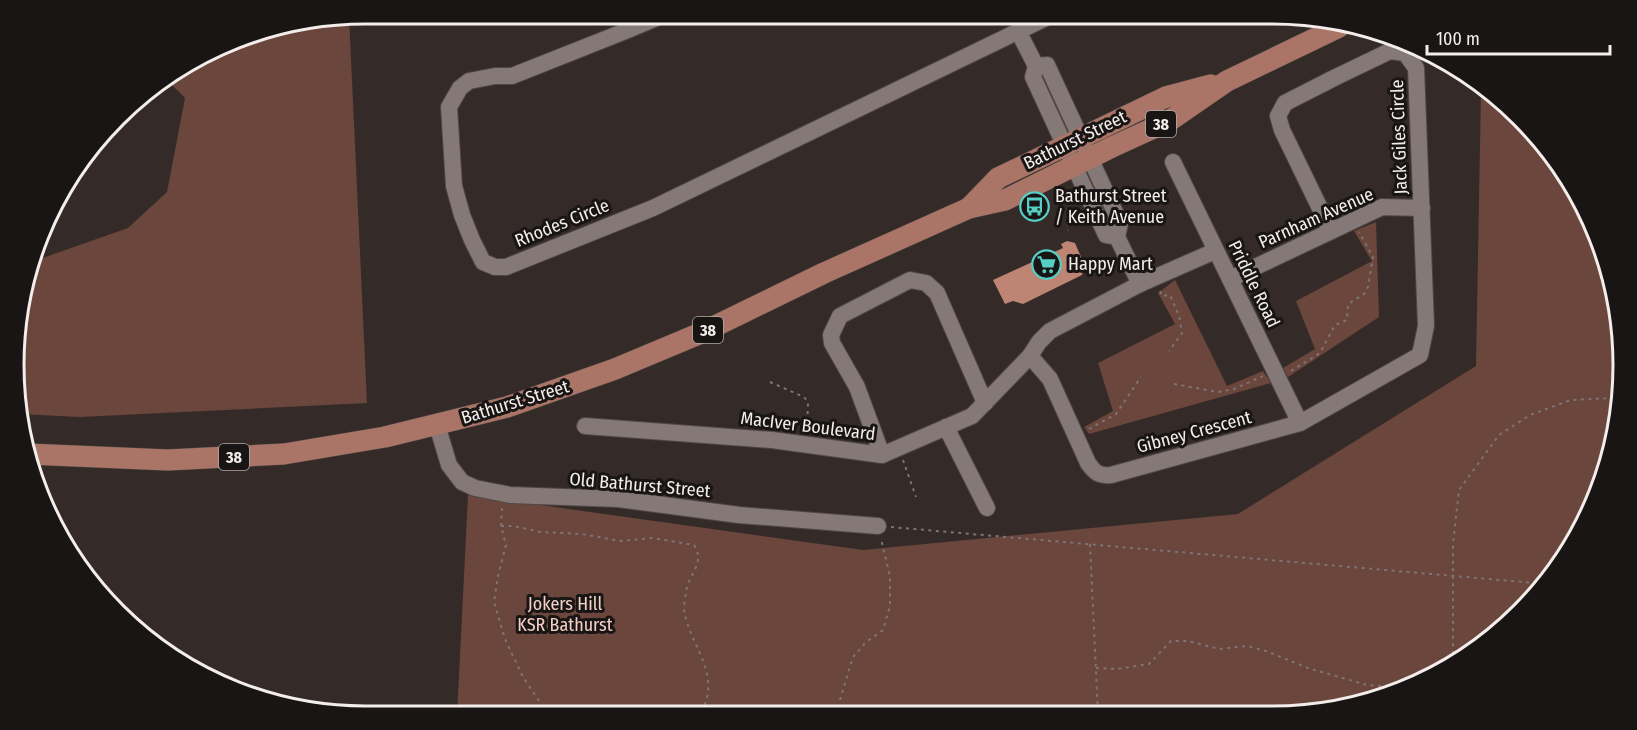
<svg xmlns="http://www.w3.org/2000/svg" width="1637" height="730" font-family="'Fira Sans Condensed',sans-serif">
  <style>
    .green { fill: #6a463c }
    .building { fill: #be8574 }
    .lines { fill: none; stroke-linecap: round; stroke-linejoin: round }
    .minor-casing { stroke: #504845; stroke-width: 18 }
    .major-casing { stroke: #504845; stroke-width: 22 }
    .path { stroke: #7d7573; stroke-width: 2; stroke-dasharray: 3 4.5; stroke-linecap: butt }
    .minor { stroke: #847976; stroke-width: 16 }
    .major { stroke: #aa7566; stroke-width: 21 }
    .labels { text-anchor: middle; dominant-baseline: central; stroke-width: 6; stroke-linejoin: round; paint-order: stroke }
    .shield { fill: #191514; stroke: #b2acaa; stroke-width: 1.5 }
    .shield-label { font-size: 16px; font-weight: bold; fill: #f3edeb }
    .street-label { font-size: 18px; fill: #f3edeb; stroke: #191514 }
    .poi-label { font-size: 18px; fill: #f3edeb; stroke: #191514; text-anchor: start }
    .park-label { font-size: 18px; fill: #f3d0c5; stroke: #191514 }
    .rim { fill: none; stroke: #f3edeb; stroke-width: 3 }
  </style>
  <rect width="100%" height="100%" fill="#342b29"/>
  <g class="green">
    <path d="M349,16L367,403L80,417L20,414V297L34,261L128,228L167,192L185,98L168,81L252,32Z"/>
    <path d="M1481,90L1520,116L1597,230L1623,365L1597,499L1551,579L1486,644L1407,690L1318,713L457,716L468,495L863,550L1238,514L1476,366Z"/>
    <path d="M1376,222L1379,317L1288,377L1283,368L1315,349L1296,301L1372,261L1354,231Z"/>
    <path d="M1175,280L1227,386L1263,371L1271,383L1089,434L1084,427L1113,411L1098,363L1175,324L1158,293Z"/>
  </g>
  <path class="building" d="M1067,241L1075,243L1085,266L1082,275L1023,304L1013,301L1005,304L993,280L1063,248L1061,244Z"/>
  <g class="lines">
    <defs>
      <g id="minor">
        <path d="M666,14L628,30L512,76H495L469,81L460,88L449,107L454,186L462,215L472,240L483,262L495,267H506L653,208L1054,14"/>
        <path d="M1018,31L1036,66L1033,77L1106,235L1117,237"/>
        <path d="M1036,66L1047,65L1120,223L1117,237L1140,284"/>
        <path d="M1173,162L1300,423"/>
        <path d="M1230,279L1382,207L1422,208"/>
        <path d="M1030,356L1050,379L1088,463C1095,473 1099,476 1111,475L1300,423L1420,355L1426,326L1416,68L1405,53L1390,51L1336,77L1285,103L1278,116L1282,130L1331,231"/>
        <path d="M437,425L449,465L462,482L475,488L510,495L618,499L739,515L878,526"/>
        <path d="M585,426L772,440L882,455L972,416L1030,356L1039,342L1050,331L1140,284L1215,251"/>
        <path d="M946,427L987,508"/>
        <path d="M882,455L857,387L832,343L831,335L840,316L910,280L926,283L937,293L985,403"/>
      </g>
      <g id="major">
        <path d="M969,208L998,178L1166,97L1211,85"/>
        <path d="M28,454L168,460L284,454L385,437L507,407L615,369L701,333L824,273L969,208L1005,200L1112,147L1169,121L1227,81L1339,27"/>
      </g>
    </defs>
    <use href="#minor" class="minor-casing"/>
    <use href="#major" class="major-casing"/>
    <g class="path">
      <path d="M1067,193L1068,231"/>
      <path d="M1160,291L1162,296L1170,295L1179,316L1182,333L1169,351"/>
      <path d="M1291,371L1320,353L1335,325L1347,320L1348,304L1364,294L1368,287L1373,257L1359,232"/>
      <path d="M770,382L804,397L808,402L807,430"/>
      <path d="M1174,384L1218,392L1234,389L1263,376"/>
      <path d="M1089,429L1116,414L1141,377"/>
      <path d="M903,460L916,497"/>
      <path d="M502,508L501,526L506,545L498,576L494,602L505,639L523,677L549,716"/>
      <path d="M501,526H514L540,532L582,534L621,541L652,538L694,545C706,563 688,575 686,592C685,599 683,608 685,615C694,652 722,675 700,715"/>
      <path d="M891,527L1546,584"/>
      <path d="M1090,544L1098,714"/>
      <path d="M1459,659L1453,652V543L1459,490L1499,435L1530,415L1571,400L1612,398L1618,392"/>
      <path d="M1096,668L1117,669L1149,664L1171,641H1188L1219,649L1247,646L1266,651L1308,668L1367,685L1409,688"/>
      <path d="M839,715L840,700L853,657L866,642L883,630L890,606V576L881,539"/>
    </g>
    <use href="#minor" class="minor"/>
    <use href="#major" class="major"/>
  </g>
  <defs>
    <symbol id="bus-ring" viewBox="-11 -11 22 22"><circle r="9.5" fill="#191514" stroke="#56cec3" stroke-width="1.5"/><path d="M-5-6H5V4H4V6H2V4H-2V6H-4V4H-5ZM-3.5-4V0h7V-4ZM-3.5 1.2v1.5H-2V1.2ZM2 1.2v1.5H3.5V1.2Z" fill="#56cec3"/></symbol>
    <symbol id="supermarket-ring" viewBox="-11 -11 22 22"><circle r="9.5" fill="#191514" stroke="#56cec3" stroke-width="1.5"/><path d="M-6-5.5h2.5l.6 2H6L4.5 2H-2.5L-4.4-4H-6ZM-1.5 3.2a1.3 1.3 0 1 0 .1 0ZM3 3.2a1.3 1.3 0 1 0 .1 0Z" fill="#56cec3"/></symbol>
  </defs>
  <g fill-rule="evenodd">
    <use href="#bus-ring" x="1018" y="190" width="33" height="33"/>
    <use href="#supermarket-ring" x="1030" y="248" width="33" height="33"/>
  </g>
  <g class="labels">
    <g class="shield">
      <rect x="1146" y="111" width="30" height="26" rx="4.5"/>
      <rect x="693" y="317" width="30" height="26" rx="4.5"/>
      <rect x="219" y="444" width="30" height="26" rx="4.5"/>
    </g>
    <g class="shield-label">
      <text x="1161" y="124">38</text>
      <text x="708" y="330">38</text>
      <text x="234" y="457">38</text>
    </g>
    <g class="street-label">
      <text transform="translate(1399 137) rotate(-92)">Jack Giles Circle</text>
      <text transform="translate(1075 140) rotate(-26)">Bathurst Street</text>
      <text transform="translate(1316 218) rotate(-24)">Parnham Avenue</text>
      <text transform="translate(562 223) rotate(-22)">Rhodes Circle</text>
      <text transform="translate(1254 284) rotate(64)">Priddle Road</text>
      <text transform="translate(515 402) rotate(-17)">Bathurst Street</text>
      <text transform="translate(808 426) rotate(7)">MacIver Boulevard</text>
      <text transform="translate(1194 432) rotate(-15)">Gibney Crescent</text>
      <text transform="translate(640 485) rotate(5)">Old Bathurst Street</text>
    </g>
    <g class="poi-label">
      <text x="1055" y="196">Bathurst Street<tspan x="1055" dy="21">/ Keith Avenue</tspan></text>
      <text x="1068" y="264">Happy Mart</text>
    </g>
    <g class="park-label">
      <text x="565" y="604">Jokers Hill<tspan x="565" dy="21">KSR Bathurst</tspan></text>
    </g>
  </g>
  <path d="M0 0H1637V730H0ZM365 24H1272A341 341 0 0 1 1613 365V365A341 341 0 0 1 1272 706H365A341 341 0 0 1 24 365V365A341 341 0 0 1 365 24Z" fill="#191514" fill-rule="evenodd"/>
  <path class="rim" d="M365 24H1272A341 341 0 0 1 1613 365V365A341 341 0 0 1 1272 706H365A341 341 0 0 1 24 365V365A341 341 0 0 1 365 24Z"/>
  <path d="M1427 45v9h183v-9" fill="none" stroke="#f3edeb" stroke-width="3"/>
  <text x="1436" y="45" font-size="18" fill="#f3edeb" stroke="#191514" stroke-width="4.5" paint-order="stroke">100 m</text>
</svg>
